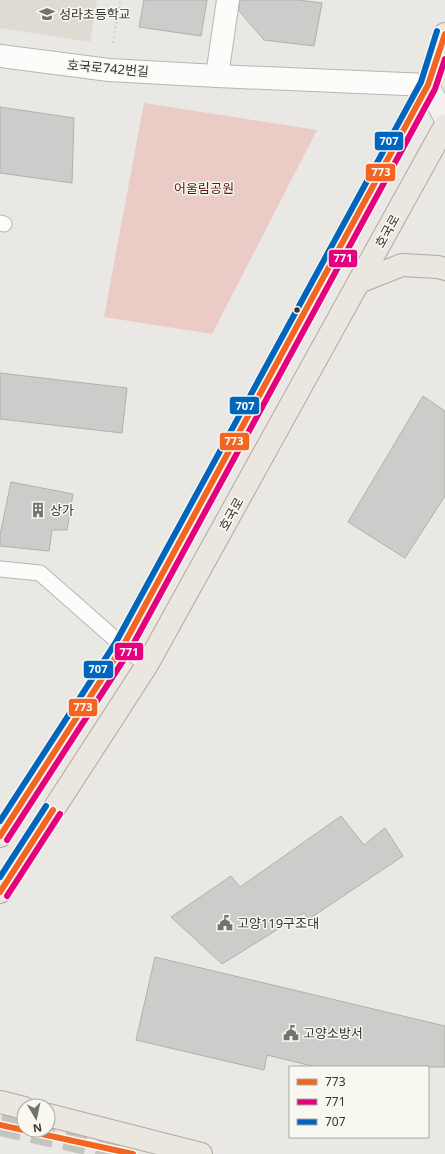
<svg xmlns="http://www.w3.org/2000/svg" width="445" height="1154" font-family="'Noto Sans','Noto Sans KR',sans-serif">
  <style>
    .built { fill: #dedbd2 }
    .park { fill: #eacbc6 }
    .building { fill: #ccccca; stroke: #b0b0ad }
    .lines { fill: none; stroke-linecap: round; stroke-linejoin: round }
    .primary-tunnel { stroke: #c5c4c1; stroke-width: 22; stroke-dasharray: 22 11; stroke-linecap: butt }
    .service-casing { stroke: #b7b6b4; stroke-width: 17 }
    .minor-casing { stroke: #b7b6b4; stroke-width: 24 }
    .tertiary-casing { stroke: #b7b6b4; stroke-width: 24 }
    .secondary-casing { stroke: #b7b6b4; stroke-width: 24 }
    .primary-casing { stroke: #b3a89c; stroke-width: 24 }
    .path { stroke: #d2d2d1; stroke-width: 2.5; stroke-dasharray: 2 3; stroke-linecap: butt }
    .service { stroke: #fcfcfb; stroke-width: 15 }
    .minor { stroke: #fcfcfb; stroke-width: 22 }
    .tertiary { stroke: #fcfcfb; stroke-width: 22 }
    .secondary { stroke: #f4f0ee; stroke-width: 22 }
    .primary { stroke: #ece6e0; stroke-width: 22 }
    .bus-1-casing { stroke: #f8f7f0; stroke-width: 9 }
    .bus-2-casing { stroke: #f8f7f0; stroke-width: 9 }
    .bus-3-casing { stroke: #f8f7f0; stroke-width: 9 }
    .bus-1 { stroke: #f26522; stroke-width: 6 }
    .bus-2 { stroke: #e5007d; stroke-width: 6 }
    .bus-3 { stroke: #0065bd; stroke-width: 6 }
    .bus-dot { fill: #343431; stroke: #f8f7f0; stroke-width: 1.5 }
    .labels { text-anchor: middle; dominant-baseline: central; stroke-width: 3; stroke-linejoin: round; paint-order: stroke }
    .poi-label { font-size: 13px; fill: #343431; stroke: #f8f7f0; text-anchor: start }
    .street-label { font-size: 13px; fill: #343431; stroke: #f8f7f0 }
    .park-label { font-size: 13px; fill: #5b1916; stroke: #f8f7f0 }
    .line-badge { stroke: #f8f7f0; stroke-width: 1.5 }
    .badge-label { font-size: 11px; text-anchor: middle; font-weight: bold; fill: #fff }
  </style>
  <rect width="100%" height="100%" fill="#e9e8e5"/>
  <path class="built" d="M0,0H97L90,42L0,28Z"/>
  <path class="park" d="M144,103L317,130L212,334L104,317Z"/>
  <g class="building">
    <path d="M144,0H207L201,36L139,27Z"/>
    <path d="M240,0H298L322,3L314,46L264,40L239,11Z"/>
    <path d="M0,107L74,118L72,183L0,173Z"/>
    <path d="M0,373L127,388L122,433L0,419Z"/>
    <path d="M423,396L445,411V496L405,558L348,522Z"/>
    <path d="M11,482L73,494L67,530H52L49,551L0,546V535Z"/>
    <path d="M341,816L364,845L385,828L403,856L309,919L304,913L222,964L171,917L231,876L240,887Z"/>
    <path d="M155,957L445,1026V1067H316L267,1055L264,1070L136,1040Z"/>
  </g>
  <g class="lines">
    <path class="primary-tunnel" d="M0,1125L133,1154"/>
    <defs>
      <g id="service">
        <path d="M0,223L4,224"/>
        <path d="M0,569L40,573L123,646L147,665"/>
      </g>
      <path id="minor" d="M217,76L228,0"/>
      <path id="tertiary" d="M0,56L109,70L217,76L428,85"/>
      <path id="secondary" d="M428,85L445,118"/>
      <g id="primary">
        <path d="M359,282L402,265L438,267L445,269"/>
        <path d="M0,836L123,646L428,85L445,34"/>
        <path d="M0,892L147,665L445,126"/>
        <path d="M0,1102L24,1108"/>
        <path d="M48,1115L201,1154"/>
      </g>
    </defs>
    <use href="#service" class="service-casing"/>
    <use href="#minor" class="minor-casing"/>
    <use href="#tertiary" class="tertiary-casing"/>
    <use href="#secondary" class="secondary-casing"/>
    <use href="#primary" class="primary-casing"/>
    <path class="path" d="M113,43L120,0"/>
    <use href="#service" class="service"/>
    <use href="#minor" class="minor"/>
    <use href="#tertiary" class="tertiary"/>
    <use href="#secondary" class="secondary"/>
    <use href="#primary" class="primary"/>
    <defs>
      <g id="bus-1">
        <path d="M0,836L123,646L428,85L445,34"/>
        <path d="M0,892L53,810"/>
        <path d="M0,1125L133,1154"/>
      </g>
      <g id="bus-2">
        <path d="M7,840L130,650L435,89L445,59"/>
        <path d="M7,896L60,814"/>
      </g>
      <g id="bus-3">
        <path d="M0,821L116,642L421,82L437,31"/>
        <path d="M0,877L46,806"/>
      </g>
    </defs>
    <use href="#bus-1" class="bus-1-casing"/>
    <use href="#bus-2" class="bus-2-casing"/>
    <use href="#bus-3" class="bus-3-casing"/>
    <use href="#bus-1" class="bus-1"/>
    <use href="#bus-2" class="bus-2"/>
    <use href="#bus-3" class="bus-3"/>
  </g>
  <defs>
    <symbol id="school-bare" viewBox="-9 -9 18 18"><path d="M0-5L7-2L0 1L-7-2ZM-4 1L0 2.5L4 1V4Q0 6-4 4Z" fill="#737370" stroke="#f8f7f0" stroke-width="2.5" paint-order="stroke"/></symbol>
    <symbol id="building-bare" viewBox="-9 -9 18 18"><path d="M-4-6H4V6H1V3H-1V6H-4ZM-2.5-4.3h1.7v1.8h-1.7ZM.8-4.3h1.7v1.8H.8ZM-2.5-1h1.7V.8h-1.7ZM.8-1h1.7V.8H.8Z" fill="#737370" stroke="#f8f7f0" stroke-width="2.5" paint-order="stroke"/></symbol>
    <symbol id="civic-bare" viewBox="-9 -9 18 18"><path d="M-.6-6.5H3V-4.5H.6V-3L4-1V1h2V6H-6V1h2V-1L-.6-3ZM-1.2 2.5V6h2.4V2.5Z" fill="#737370" stroke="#f8f7f0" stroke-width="2.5" paint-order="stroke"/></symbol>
  </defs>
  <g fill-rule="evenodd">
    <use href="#school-bare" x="36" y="3" width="22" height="22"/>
    <use href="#building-bare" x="27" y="499" width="22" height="22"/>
    <use href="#civic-bare" x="214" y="912" width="22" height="22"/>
    <use href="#civic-bare" x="280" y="1022" width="22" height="22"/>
  </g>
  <circle class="bus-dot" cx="297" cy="310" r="3.5"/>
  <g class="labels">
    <g class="poi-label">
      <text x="59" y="14">성라초등학교</text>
      <text x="50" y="510">상가</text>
      <text x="237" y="923">고양119구조대</text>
      <text x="303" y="1033">고양소방서</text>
    </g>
    <g class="street-label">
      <text transform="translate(108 68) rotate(5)">호국로742번길</text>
      <text transform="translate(387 231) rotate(-61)">호국로</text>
      <text transform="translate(231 514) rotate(-61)">호국로</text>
    </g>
    <g class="park-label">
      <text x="204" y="188">어울림공원</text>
    </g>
  </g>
  <g class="line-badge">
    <rect x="374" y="131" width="30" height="20" rx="4" fill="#0065bd"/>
    <rect x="365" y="163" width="31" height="19" rx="4" fill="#f26522"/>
    <rect x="328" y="249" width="30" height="19" rx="4" fill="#e5007d"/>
    <rect x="229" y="396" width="31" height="19" rx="4" fill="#0065bd"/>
    <rect x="219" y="432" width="31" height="19" rx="4" fill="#f26522"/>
    <rect x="114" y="642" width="30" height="19" rx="4" fill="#e5007d"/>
    <rect x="83" y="660" width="31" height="19" rx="4" fill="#0065bd"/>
    <rect x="68" y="698" width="30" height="19" rx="4" fill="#f26522"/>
  </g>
  <g class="badge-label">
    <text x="389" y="145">707</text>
    <text x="381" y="176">773</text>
    <text x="343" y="262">771</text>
    <text x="245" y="410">707</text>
    <text x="234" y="445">773</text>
    <text x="129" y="656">771</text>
    <text x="98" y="673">707</text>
    <text x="83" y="711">773</text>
  </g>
  <rect x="289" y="1066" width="140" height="72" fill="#f8f7f0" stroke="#aaa9a4"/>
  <rect x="297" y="1079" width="20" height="6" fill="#f26522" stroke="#aaa9a4"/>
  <text x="325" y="1086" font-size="12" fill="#343431">773</text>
  <rect x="297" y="1099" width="20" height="6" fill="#e5007d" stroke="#aaa9a4"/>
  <text x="325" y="1106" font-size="12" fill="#343431">771</text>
  <rect x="297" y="1119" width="20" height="6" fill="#0065bd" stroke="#aaa9a4"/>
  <text x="325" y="1126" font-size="12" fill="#343431">707</text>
  <g transform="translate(36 1118) rotate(171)"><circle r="19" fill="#f8f7f0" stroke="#aaa9a4"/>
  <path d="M0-3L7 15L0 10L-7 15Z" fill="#737370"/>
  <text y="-6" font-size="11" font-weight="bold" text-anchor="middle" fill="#343431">N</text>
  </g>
</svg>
